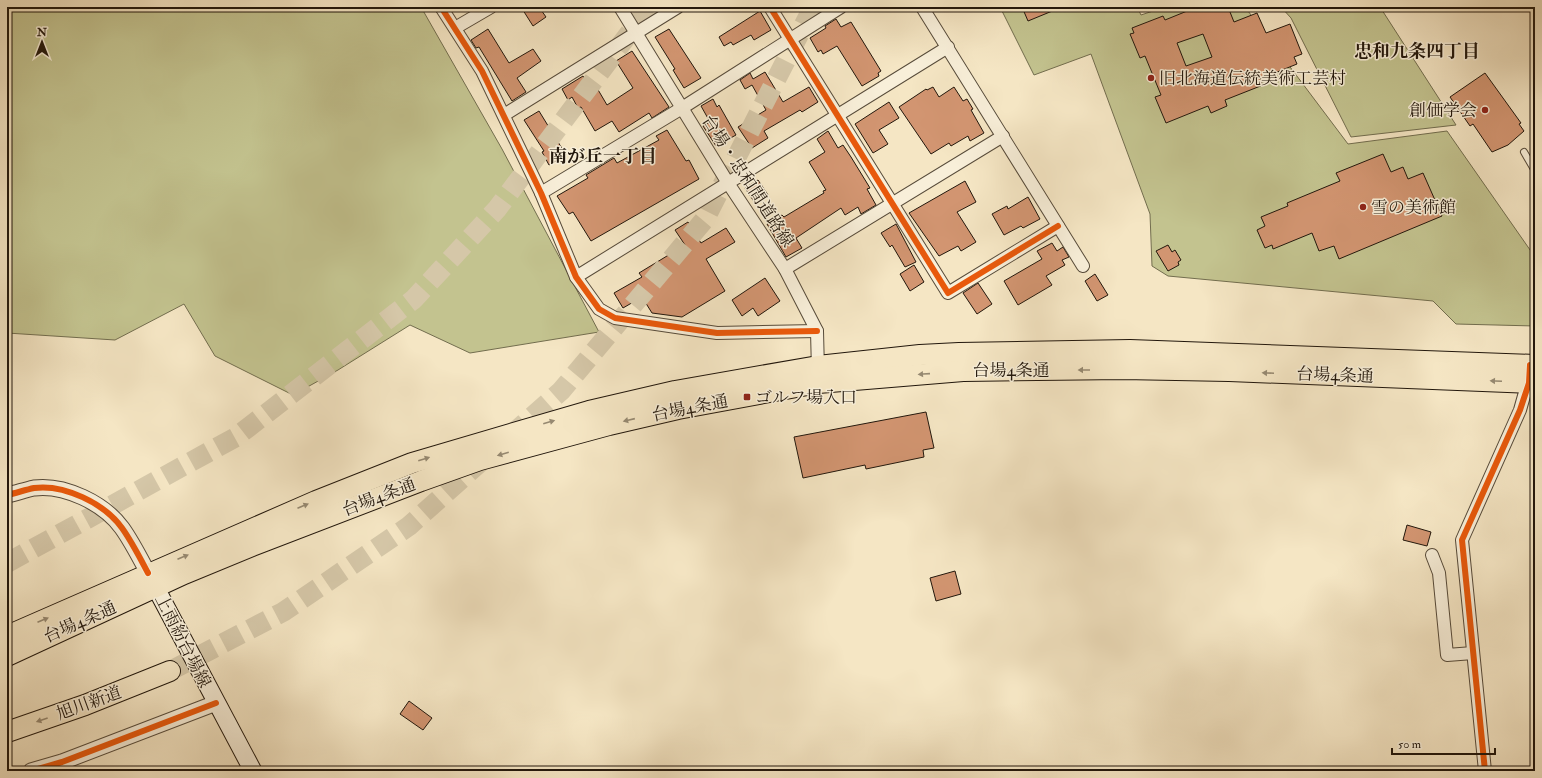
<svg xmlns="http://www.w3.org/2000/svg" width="1542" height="778" font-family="'IM FELL Double Pica','Noto Serif JP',serif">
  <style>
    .green { fill: #c3c38f; stroke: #726d4e }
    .building { fill: #d29571; stroke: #22170c; fill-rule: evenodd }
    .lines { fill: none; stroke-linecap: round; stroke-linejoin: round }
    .trunk-tunnel { stroke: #d5c7a8; stroke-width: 20; stroke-dasharray: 20 10; stroke-linecap: butt }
    .service-casing { stroke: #574b3a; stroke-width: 8 }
    .minor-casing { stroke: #574b3a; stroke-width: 14 }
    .tertiary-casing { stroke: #574b3a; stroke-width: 17 }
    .secondary-casing { stroke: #22170c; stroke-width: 19 }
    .trunk-casing { stroke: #22170c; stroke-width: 22 }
    .service { stroke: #f8efd9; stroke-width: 6 }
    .minor { stroke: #f8efd9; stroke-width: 12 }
    .tertiary { stroke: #f8efd9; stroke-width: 15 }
    .secondary { stroke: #f8efd9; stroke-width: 17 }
    .trunk { stroke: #f5e6c4; stroke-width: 20 }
    .cycleway-casing { stroke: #f8efd9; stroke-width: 8 }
    .cycleway { stroke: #e8590c; stroke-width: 6 }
    .oneway { fill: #968971 }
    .poi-dot { fill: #8f2418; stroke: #f8efd9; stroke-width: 1.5 }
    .labels { text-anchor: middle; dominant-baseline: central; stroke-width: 3; stroke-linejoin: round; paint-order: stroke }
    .poi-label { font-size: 17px; fill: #22170c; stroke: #f8efd9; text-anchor: start }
    .street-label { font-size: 17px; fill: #22170c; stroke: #f8efd9 }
    .neighbourhood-label { font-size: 18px; font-weight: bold; fill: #22170c; stroke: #f8efd9 }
  </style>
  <rect width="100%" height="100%" fill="#f5e6c4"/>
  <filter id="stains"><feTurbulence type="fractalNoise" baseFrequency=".005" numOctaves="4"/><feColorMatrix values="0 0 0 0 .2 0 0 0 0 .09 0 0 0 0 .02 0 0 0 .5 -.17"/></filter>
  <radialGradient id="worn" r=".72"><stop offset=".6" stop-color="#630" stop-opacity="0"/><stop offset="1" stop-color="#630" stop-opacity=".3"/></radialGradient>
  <g class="green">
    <path d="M7,7H421L502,149L599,332L470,353L410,325L338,370L293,395L215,356L184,304L115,340L7,333Z"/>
    <path d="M1000,7H1137L1141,15L1165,7H1245L1348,144L1447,131L1535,257V326L1456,324L1433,301L1168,276L1152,266L1150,214L1091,54L1034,75Z"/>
    <path d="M1281,7H1380L1456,125L1351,137L1291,18Z"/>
  </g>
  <g class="building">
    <path d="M521,7H539L546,17L533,26Z"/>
    <path d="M1022,7H1062L1028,21Z"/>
    <path d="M1197,7H1228L1234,22L1257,13L1266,33L1290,24L1302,54L1294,57L1297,64L1260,79L1263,85L1225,100L1227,106L1211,113L1208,106L1166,123L1155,97L1161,95L1145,56L1140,58L1130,34L1134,33L1132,28L1163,16L1165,20ZM1203,34L1212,57L1186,66L1177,43Z"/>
    <path d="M760,11L771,30L754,40L751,35L733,45L731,42L724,46L719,37Z"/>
    <path d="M836,19L841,27L851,22L881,71L878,73L879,76L862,86L837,46L823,54L821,50L818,52L810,38L826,28L825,26Z"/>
    <path d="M488,29L509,63L533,49L541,61L517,78L526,92L512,101L479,47L476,48L471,40Z"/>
    <path d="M669,29L701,78L684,88L673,70L675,69L655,37Z"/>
    <path d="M632,51L669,107L652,118L649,113L619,132L612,121L595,131L581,107L578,108L572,97L568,100L562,89L583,76L592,91L597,88L607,105L633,88L616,61Z"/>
    <path d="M765,72L783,102L809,87L818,102L802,112L800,110L764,131L768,138L752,148L738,127L766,110L752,85L745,89L740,80L750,73L753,79Z"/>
    <path d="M1485,73L1521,123L1519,124L1524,131L1508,145L1492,152L1473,124L1470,126L1450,97Z"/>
    <path d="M933,87L939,97L954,87L963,101L967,99L973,109L971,110L984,133L970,141L968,136L951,146L949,143L931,154L899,107L926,89L927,90Z"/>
    <path d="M713,99L717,107L719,105L736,135L716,146L703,126L710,122L701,106Z"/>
    <path d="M889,102L899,118L879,130L888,144L873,153L855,124Z"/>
    <path d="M539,111L566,155L549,165L542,152L544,151L524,120Z"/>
    <path d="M667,130L686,161L689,160L699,179L591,241L573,212L569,214L557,196L588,178L586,175L614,158L617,163L659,140L656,136Z"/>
    <path d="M828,131L838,148L843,145L851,157L870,188L867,189L876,205L861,214L858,207L845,215L841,208L796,238L802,248L786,257L767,224L782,215L784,217L824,193L823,191L826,190L809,162L825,152L817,139Z"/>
    <path d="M1383,154L1391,172L1403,167L1408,179L1423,173L1442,216L1339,259L1334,246L1319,251L1312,233L1273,249L1272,245L1265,248L1257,230L1265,226L1261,217L1288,206L1287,203L1340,181L1336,173Z"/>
    <path d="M758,180L768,195L755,203L745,188Z"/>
    <path d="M965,181L976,202L957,212L976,242L961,251L958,246L939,256L909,213Z"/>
    <path d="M1028,197L1040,219L1023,228L1021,226L1004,235L992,214L1007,206L1008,209Z"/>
    <path d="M688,222L701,243L726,228L735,242L706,259L725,291L682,317L652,313L642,297L623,308L614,293L642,277L639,273L685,245L675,230Z"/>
    <path d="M896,224L916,262L905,267L892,245L890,247L881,233Z"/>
    <path d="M1052,243L1057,251L1063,247L1069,257L1062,260L1065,265L1046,276L1052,285L1018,305L1004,281L1042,259L1037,251Z"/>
    <path d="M1168,245L1172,252L1175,250L1181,260L1178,262L1179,265L1168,271L1156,251Z"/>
    <path d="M914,265L924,282L910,291L900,274Z"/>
    <path d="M1095,274L1108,295L1097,301L1085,281Z"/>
    <path d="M765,278L780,301L758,316L753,308L742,316L732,300Z"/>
    <path d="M978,283L992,304L977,314L963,293Z"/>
    <path d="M926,412L934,448L923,450L924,457L866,469L865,465L803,478L794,437Z"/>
    <path d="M1407,525L1431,532L1427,546L1403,540Z"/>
    <path d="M955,571L961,594L936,601L930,578Z"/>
    <path d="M409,701L432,718L423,730L400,714Z"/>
  </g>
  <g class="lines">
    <g class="trunk-tunnel">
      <path d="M510,436L561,391L705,219L813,7"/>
      <path d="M7,563L236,437L414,299L497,209L649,7"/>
      <path d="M170,671L283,612L409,526L486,457"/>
    </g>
    <defs>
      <path id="service" d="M1524,152L1535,171"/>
      <g id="minor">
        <path d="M441,7L482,71L541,193L576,277L599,309L615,318L717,333L817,331"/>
        <path d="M620,7L728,183L785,269L817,331L818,371"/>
        <path d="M770,7L948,293L1058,226"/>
        <path d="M922,7L1083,266"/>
        <path d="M455,28L491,7"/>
        <path d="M504,115L678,7"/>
        <path d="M541,193L682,108L841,7"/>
        <path d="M785,269L1003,136"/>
        <path d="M576,277L948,47"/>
        <path d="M1432,555L1439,573L1447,655L1473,653"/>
        <path d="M1485,771L1462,540L1520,410L1529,378"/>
      </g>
      <g id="tertiary">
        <path d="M7,495C16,493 25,490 34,488C64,484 104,503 122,528C132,542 140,558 148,573"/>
        <path d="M31,771L62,762L216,703"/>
      </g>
      <path id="secondary" d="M149,575L253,771"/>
      <g id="trunk">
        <path d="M7,636L316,501L412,463L589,411L675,391L818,366L920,355L959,353L1130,350L1535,365"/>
        <path d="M7,656L184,574L252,546L421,481L480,460L609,425L678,409L818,383L963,371L1123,369L1229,371L1535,383"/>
        <path d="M7,732L85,705L170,671"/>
      </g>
    </defs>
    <use href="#service" class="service-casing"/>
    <use href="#minor" class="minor-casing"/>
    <use href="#tertiary" class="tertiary-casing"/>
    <use href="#secondary" class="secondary-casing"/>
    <use href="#trunk" class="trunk-casing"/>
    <use href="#service" class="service"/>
    <use href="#minor" class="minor"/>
    <use href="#tertiary" class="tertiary"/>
    <use href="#secondary" class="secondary"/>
    <use href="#trunk" class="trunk"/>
    <defs>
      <g id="cycleway">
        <path d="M441,7L482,71L541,193L576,277L599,309L615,318L717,333L817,331"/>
        <path d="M770,7L948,293L1058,226"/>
        <path d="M7,495C16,493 25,490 34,488C64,484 104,503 122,528C132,542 140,558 148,573"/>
        <path d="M31,771L62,762L216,703"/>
        <path d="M1485,771L1462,540L1520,410L1529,383L1530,365"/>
      </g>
    </defs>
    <use href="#cycleway" class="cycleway-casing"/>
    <use href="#cycleway" class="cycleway"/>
  </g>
  <defs><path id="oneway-solid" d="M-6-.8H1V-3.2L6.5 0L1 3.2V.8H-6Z"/></defs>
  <g class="oneway">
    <use href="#oneway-solid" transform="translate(1084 370) rotate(180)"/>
    <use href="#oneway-solid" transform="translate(1268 373) rotate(-178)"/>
    <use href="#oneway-solid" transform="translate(924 374) rotate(176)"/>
    <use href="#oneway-solid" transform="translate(1496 381) rotate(-178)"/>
    <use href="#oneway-solid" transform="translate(629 420) rotate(167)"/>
    <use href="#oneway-solid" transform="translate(549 422) rotate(-16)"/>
    <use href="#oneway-solid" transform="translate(503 454) rotate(164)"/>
    <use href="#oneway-solid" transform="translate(424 459) rotate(-17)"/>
    <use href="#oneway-solid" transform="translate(303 506) rotate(-23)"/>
    <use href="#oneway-solid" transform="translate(183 557) rotate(-23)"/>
    <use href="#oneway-solid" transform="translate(43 620) rotate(-23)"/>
    <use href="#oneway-solid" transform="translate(42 720) rotate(161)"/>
  </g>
  <g class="poi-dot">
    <circle cx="1151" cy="78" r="4"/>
    <circle cx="1485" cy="110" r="4"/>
    <circle cx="1363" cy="207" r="4"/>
    <rect x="743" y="393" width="8" height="8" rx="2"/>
  </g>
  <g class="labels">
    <g class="poi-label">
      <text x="1159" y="78">旧北海道伝統美術工芸村</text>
      <text x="1477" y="110" text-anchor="end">創価学会</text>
      <text x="1371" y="207">雪の美術館</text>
      <text x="755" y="397">ゴルフ場入口</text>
    </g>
    <g class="street-label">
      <text transform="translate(748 181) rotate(57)">台場・忠和間道路線</text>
      <text x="1011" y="370">台場4条通</text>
      <text transform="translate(1335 375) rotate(2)">台場4条通</text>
      <text transform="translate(690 408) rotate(-11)">台場4条通</text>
      <text transform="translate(379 497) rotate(-21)">台場4条通</text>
      <text transform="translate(80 622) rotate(-24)">台場4条通</text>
      <text transform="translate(183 641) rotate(63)">上雨紛台場線</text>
      <text transform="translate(89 703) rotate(-20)">旭川新道</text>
    </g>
    <g class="neighbourhood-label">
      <text x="1417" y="51">忠和九条四丁目</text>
      <text x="603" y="156">南が丘一丁目</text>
    </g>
  </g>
  <rect width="1542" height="778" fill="none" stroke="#f5e6c4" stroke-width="24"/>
  <rect x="8" y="8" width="1526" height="762" fill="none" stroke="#22170c" stroke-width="2"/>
  <rect x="12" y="12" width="1518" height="754" fill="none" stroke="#22170c"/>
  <g transform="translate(42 42)" stroke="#f8efd9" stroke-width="3" paint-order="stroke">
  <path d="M0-3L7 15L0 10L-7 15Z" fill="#22170c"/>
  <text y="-6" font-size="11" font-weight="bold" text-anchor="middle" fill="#22170c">N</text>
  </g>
  <path d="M1392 748v6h103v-6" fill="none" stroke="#22170c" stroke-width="2"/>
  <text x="1398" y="748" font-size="12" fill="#22170c" stroke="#f8efd9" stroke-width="3" paint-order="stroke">50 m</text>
  <rect width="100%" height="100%" filter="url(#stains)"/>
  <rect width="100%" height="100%" fill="url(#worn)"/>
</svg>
